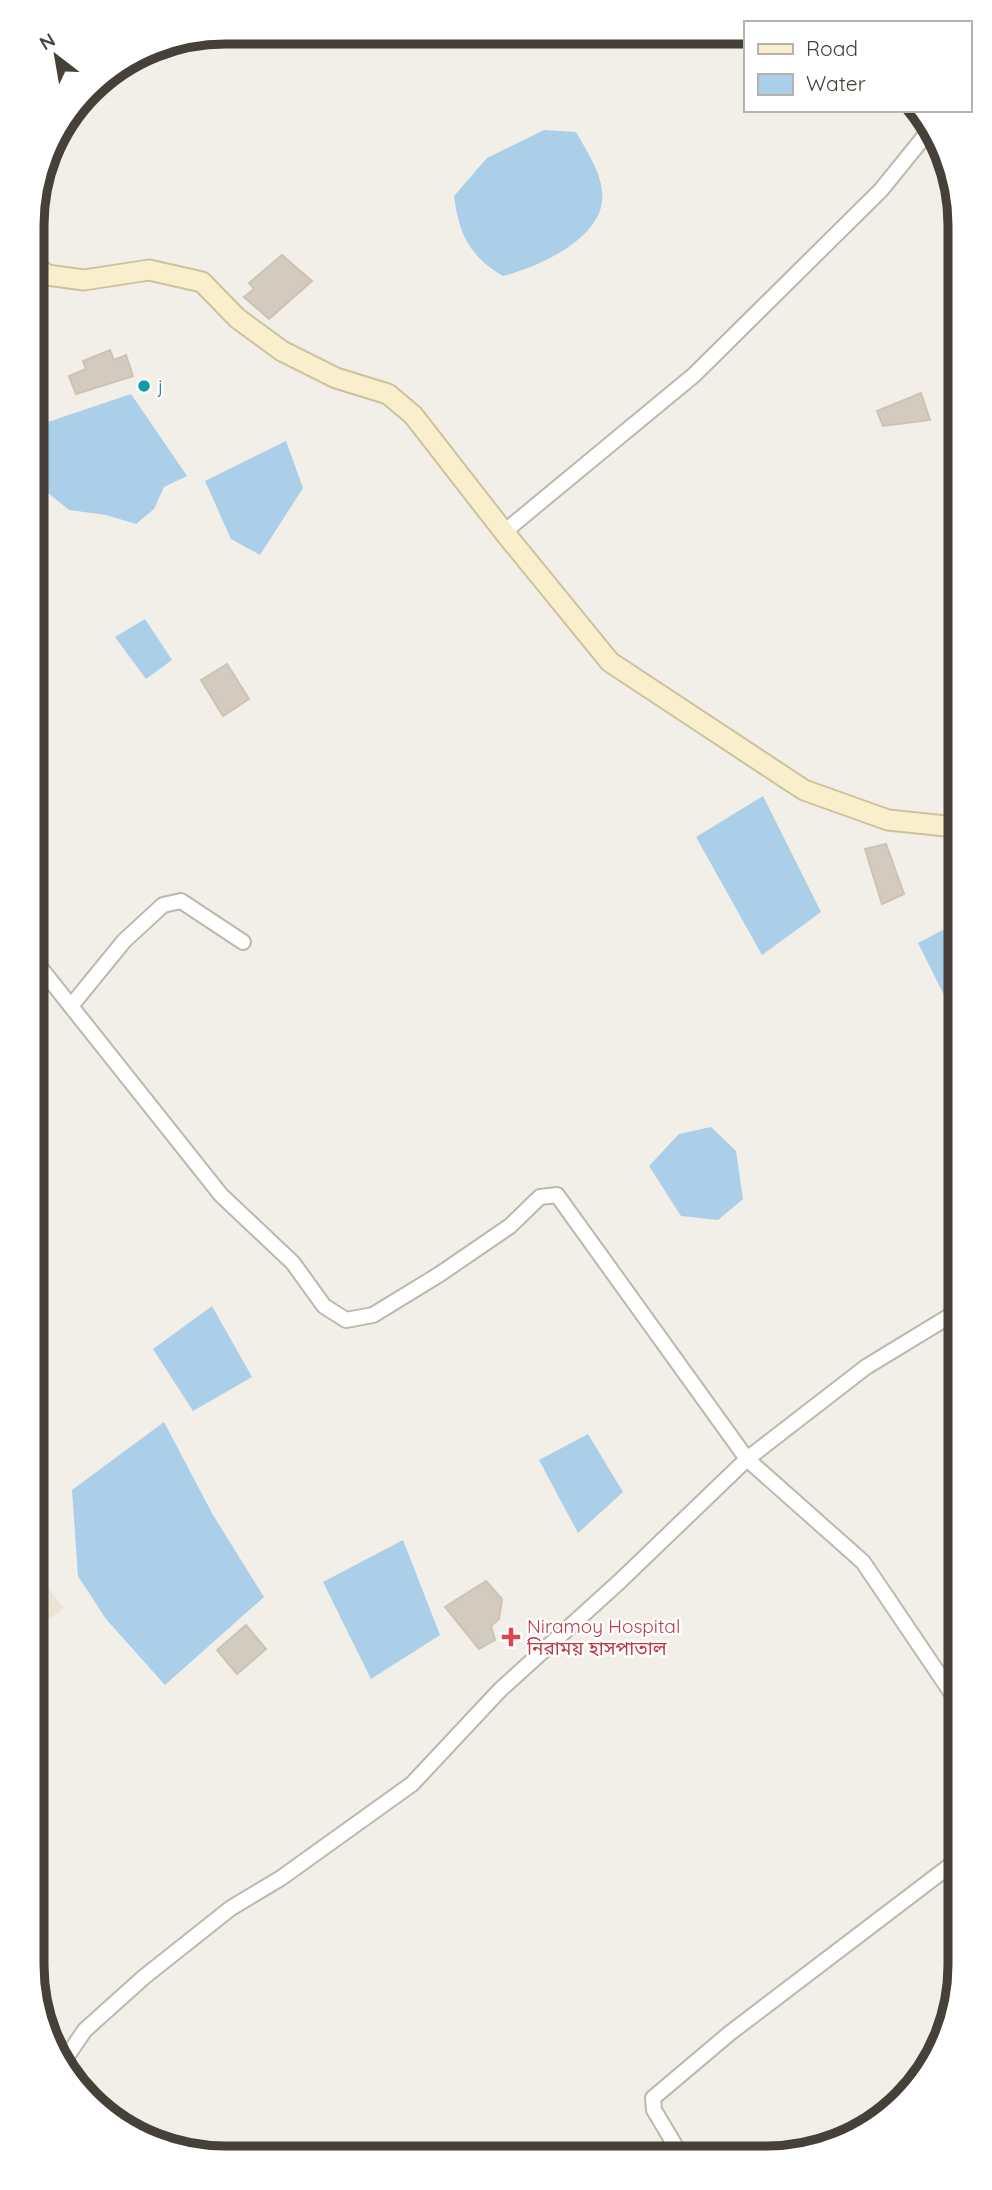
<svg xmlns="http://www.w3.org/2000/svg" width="992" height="2190" font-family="Quicksand,'Noto Sans Bengali',sans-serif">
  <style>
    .education { fill: #eae4d4 }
    .water { fill: #abcee9 }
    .building { fill: #d3cbbf; stroke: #cdc3b3; stroke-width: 2 }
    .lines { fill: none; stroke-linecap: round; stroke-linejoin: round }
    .street-casing { stroke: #bdb7ac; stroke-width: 18 }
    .secondary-casing { stroke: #cdc29d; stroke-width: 23 }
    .street { stroke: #fff; stroke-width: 14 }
    .secondary { stroke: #f9efcc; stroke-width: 19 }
    .culture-dot { fill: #0f9aa8; stroke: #fff; stroke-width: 2.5 }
    .health-dot { fill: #e0444e; stroke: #fff; stroke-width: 2.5 }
    .labels { text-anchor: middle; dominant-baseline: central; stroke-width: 5; stroke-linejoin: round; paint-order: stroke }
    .culture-label { font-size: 19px; fill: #0d838f; stroke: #fff; text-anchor: start }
    .health-label { font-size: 19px; fill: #be3a42; stroke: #fff; text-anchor: start }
    .rim { fill: none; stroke: #454038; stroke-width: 9 }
  </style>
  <rect width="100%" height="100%" fill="#f2efe8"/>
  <path class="education" d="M37,1575L64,1608L37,1628Z"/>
  <g class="water">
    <path d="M544,130L576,132C586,150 600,170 602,191C608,237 538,267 503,276C469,256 459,234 454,196L487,158Z"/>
    <path d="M131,394L187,476L164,487L154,509L136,524L106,515L69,510L42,488L33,484V427Z"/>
    <path d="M286,441L303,488L260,555L231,539L205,481Z"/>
    <path d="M145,619L172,660L146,679L115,637Z"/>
    <path d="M763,796L821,912L762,955L696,837Z"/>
    <path d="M956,923L957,1021L918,943Z"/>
    <path d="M711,1127L736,1151L743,1199L718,1220L681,1216L649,1166L679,1134Z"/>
    <path d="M212,1306L252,1377L193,1411L153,1349Z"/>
    <path d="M164,1422L213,1515L264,1597L165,1685L106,1619L78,1576L72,1490Z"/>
    <path d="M588,1434L623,1492L578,1533L539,1460Z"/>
    <path d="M403,1540L440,1635L371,1679L323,1582Z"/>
  </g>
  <g class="building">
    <path d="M282,255L312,281L269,319L244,297L254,289L249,283Z"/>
    <path d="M110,350L114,360L126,355L133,376L76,394L69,376L86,369L83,361Z"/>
    <path d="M921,393L930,420L883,426L877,411Z"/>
    <path d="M227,664L249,699L223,716L201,680Z"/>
    <path d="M886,844L904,894L882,904L865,849Z"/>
    <path d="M486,1581L502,1599L499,1619L491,1626L495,1640L479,1649L445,1607Z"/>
    <path d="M246,1625L266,1649L237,1674L217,1650Z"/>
  </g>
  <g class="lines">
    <defs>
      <g id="street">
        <path d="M504,532L694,375L881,190L928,132"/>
        <path d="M35,961L221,1195L293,1263L324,1306L346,1320L373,1315L440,1274L510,1226L540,1197L557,1195L747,1459L863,1562L959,1704"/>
        <path d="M71,1006L124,941L163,905L181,901L243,942"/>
        <path d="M65,2059L85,2030L144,1977L231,1908L281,1878L412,1784L500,1690L619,1582L747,1459L866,1367L958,1311"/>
        <path d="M679,2152L654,2110L653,2098L730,2033L960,1858"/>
      </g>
      <path id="secondary" d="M32,263L47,275L84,280L149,270L202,282L237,318L282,351L336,378L388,394L413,415L504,532L610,662L804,790L888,820L956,827"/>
    </defs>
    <use href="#street" class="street-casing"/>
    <use href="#secondary" class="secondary-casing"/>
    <use href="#street" class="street"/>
    <use href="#secondary" class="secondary"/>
  </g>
  <circle class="culture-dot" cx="144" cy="386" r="7"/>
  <path class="health-dot" d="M507.5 1626.5h7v7h7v7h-7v7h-7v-7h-7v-7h7z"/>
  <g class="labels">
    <g class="culture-label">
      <text x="158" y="386">j</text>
    </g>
    <g class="health-label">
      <text x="527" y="1626">Niramoy Hospital<tspan x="527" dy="22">নিরাময় হাসপাতাল</tspan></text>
    </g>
  </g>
  <path d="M0 0H992V2190H0ZM225 44H767A181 181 0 0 1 948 225V1965A181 181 0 0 1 767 2146H225A181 181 0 0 1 44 1965V225A181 181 0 0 1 225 44Z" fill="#fff" fill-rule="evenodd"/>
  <path class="rim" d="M225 44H767A181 181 0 0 1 948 225V1965A181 181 0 0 1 767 2146H225A181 181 0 0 1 44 1965V225A181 181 0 0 1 225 44Z"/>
  <rect x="744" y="21" width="228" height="91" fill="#ffffff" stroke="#b5b3af" stroke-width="2"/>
  <rect x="758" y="44" width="35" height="10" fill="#f9efcc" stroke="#b5b3af" stroke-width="2"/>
  <text x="806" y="56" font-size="21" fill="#454038">Road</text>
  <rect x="758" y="74" width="35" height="21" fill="#abcee9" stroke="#b5b3af" stroke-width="2"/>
  <text x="806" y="91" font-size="21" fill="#454038">Water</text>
  <g transform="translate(56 56) rotate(329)" stroke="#ffffff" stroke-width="5" paint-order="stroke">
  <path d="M0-5L12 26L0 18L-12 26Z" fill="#454038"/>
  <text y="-10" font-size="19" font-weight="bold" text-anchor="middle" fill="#454038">N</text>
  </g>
</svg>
